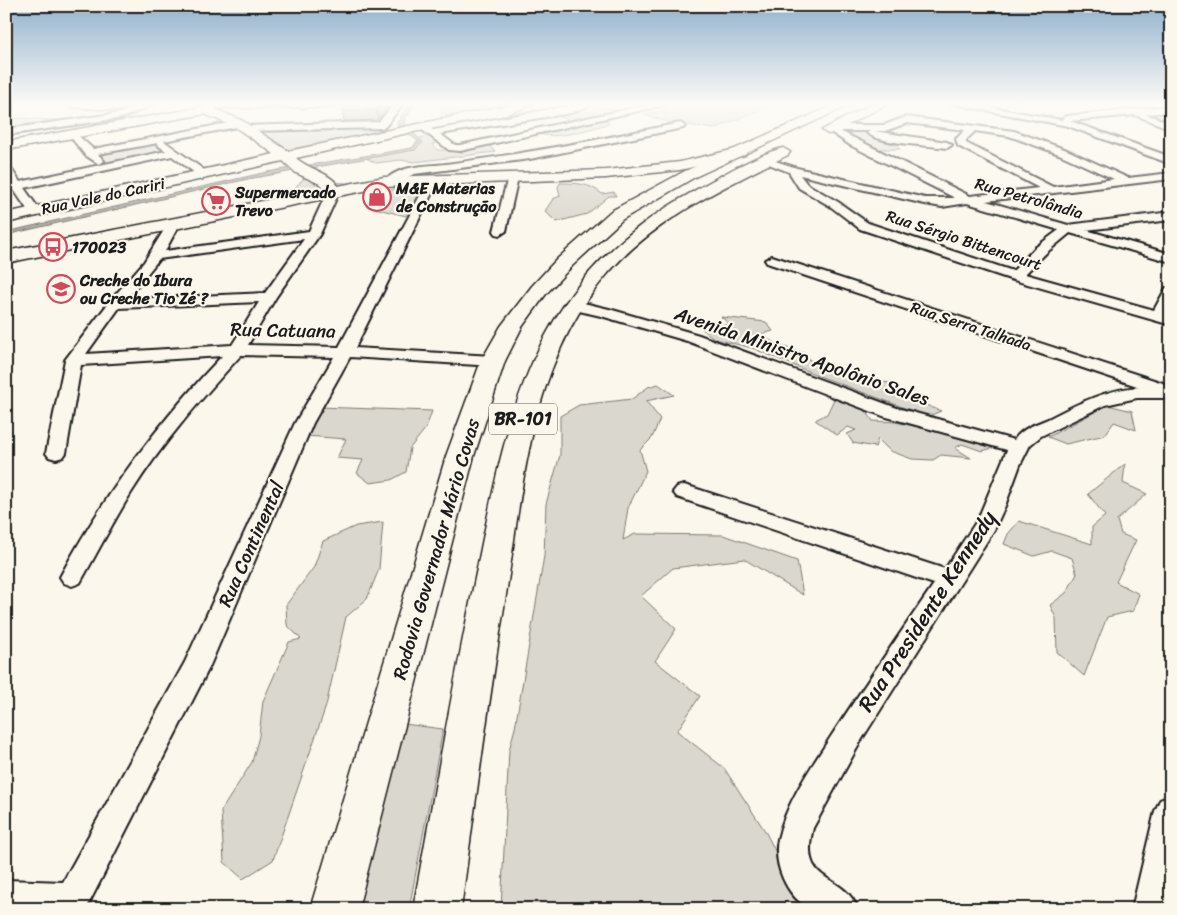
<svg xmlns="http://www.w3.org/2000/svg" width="1177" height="915" font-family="Sriracha,sans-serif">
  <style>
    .green { fill: #dad7ce; stroke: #7b7a75 }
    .water { fill: #afaca5; stroke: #74726e }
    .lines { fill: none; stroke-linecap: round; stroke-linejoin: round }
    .street-casing { stroke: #1c1c1c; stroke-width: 4 }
    .secondary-casing { stroke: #1c1c1c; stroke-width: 3 }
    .highway-casing { stroke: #1c1c1c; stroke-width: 3 }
    .street { fill: #fbf7ec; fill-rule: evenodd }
    .secondary { fill: #fbf7ec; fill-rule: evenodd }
    .highway { fill: #fbf7ec; fill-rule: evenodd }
    .wall { fill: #a8a59e; stroke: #1c1c1c }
    .shaded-wall { fill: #888681; stroke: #1c1c1c }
    .building { fill: #c3c0b8; stroke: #1c1c1c }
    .labels { text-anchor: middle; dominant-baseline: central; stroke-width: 4.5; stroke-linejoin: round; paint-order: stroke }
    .far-poi-label { font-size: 16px; font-weight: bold; fill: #1c1c1c; stroke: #fbf7ec; text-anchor: start }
    .far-street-label { font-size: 16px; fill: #1c1c1c; stroke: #fbf7ec }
    .shield { fill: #fbf7ec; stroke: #5f5e5a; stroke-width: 1 }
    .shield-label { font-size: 18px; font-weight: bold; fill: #1c1c1c }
    .street-label { font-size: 19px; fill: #1c1c1c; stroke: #fbf7ec }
    .near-street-label { font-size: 22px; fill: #1c1c1c; stroke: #fbf7ec }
  </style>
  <rect width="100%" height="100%" fill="#fbf7ec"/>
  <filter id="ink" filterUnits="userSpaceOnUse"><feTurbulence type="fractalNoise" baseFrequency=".02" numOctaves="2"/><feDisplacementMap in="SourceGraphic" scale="10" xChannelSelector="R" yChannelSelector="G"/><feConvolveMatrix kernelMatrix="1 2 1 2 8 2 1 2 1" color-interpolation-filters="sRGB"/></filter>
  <g filter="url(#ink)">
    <g class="green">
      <path d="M443,104L471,106L521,104L443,119L440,117L454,114L441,113Z"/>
      <path d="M686,104H773L714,129L668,122L644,115Z"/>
      <path d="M590,105L621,111L572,122L554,114Z"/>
      <path d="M6,117L49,120L106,119L23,131L6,127Z"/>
      <path d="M606,118L609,124C586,129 558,141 535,133Z"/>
      <path d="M383,126L388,133L285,158L243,128Z"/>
      <path d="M858,131L885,137L900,149H874L849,137L848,134Z"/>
      <path d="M430,135L440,142L432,144L437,150H457L488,144L495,152L414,162L400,160L376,163L366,158L412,148L420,138Z"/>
      <path d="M152,142L165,152L109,164L98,152Z"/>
      <path d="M306,176L323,181L356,184L285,198Z"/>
      <path d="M560,183C575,183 590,183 602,194L614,192L616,196H609L587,214L556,222L545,211L553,199L560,196L558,187Z"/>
      <path d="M425,185L406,216L366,206L390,198L387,193L391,190Z"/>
      <path d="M721,317L766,322L773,331L758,335L784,347L807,354L809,360L837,367L850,377L896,384L903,396L941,411L929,416L921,414L822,377L752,348L715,339L702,329L720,324L732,326Z"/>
      <path d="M658,384L674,395L646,401L660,419L652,438L640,450L646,471L628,508L623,540L635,534L723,535L797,561L803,595L744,559L673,568L641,596L676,629L655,661L700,696L677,731L724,768L765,831L787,874L820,909H501L509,750L515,728L544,556L546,504L560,455V416L579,405L632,399L648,387Z"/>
      <path d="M834,399L866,411L873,421L895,422L949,433L993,448L982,451L962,444L955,448L971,458L941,455L933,460L912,459L890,451L878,439L875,447L853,443L847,434L856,430L848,427L837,435L815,420L827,414Z"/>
      <path d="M1108,405L1132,411L1136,430L1114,422L1105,435L1066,444L1048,437Z"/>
      <path d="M319,407L432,411L426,428L410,448L406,472L391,480L370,483L357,473L363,460L337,458L346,439L306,436Z"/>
      <path d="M1125,464L1123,483L1147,494L1117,520L1121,534L1136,540L1116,582L1139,594L1133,611L1107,617L1084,676L1057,652L1056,618L1050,605L1066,593L1077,574L1072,558L1052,551L1034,556L1004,544L1008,534L1019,521L1092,544V527L1105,516L1088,494Z"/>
      <path d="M383,522L379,569L367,599L346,617L326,706L273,860L243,879L224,862L221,811L252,762L259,736L263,701L289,642L301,639L287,625L286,605L314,567L323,541L356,526Z"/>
      <path d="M396,723L443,729L409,909H348Z"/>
    </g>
    <path class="water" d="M409,104H414L404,122L406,126L423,142L415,150L248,179L6,235V232L267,172L412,148L419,142L399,127L397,123Z"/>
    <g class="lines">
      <defs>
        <g id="street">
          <path d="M66,104H119L125,107L121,110L70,107Z"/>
          <path d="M142,104H155L122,118L6,135V129L120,113Z"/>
          <path d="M335,104L331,107L213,108L209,105Z"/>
          <path d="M394,104H403L385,127L382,128L245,131L242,130V126L164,141L207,172V176H199L172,156L24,188L41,212L35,216L31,215L14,190L6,191V185L10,184L6,177V166L10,167L20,182L166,151L159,146L158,143L98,154L104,161L99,164L85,155L70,136L68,134L73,131L93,149L239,121L242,122V126L379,122Z"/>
          <path d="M579,104H592L571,113L440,134L455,145H460L652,104H669L460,151L449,150L418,127L423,124L433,130Z"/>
          <path d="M952,104H972L1062,120L1066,116L1171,106V112L1145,114L1171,123V129L1135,115L1070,121L1171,157V164L1068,126Z"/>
          <path d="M906,117L1014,131L1067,150L1128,178L1171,173V179L986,201L1068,225L1171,212V220L1086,230L1171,254V262L1070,233L1046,253L1025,274L1154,310L1166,288L1171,287V307L1168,314L1171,315V325L1010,279L860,229L830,206L799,188L789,172L761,161L766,158L797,168L925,198H955L850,145L826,129L834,125H884ZM907,123L965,130L956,139L958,146L1039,188L970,196L840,131H870L867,133C880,144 928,145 947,148L952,145L947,142L874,131H885ZM975,131L1009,136L1059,154L1114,179L1053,187L966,143V140ZM800,175L925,204L942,207L967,203L1059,230L1036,247L1013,271L868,223L838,202L807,184Z"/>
          <path d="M680,123L685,126L683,128L530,159L414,174L391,184L385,181C398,165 428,166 446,164C525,154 602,139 680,123Z"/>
          <path d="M513,174L518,177L506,231L500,235L496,234L494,231L508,177Z"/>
          <path d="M434,176L439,179L355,348L493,356L499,357L501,361L499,365L493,366L350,357L313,423L209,668L86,909H6V880L63,882L185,662L295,423L334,357L241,355C202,398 162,443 131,493C113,522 97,553 80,583L72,586L64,583L60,577C104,495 158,423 222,356L81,365L66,453L63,457L56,459L49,457L46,453L65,360L110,301L144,262L169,222L173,221L179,225L165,251L309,231L327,192L333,189L339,192L320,234L276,297L248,345L339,347L429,179ZM304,239L265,293L127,299L159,259ZM259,302L232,345L86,354L119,308Z"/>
          <path d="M772,256L1163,383L1166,387L1171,388V398H1137L1105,405L1041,436L1030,445L1020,465L1005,506L994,530L862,739L813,828C798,887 842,870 858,909C847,909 818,912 809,908C786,896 773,864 778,839C786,803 810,769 830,738C864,686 899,635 934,584L677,497L673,492L677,487L684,485L691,487L945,569L978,519L1007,450L883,416L687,341L601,316L566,308L563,305L571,300L609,309L699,335L897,408L1014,440C1023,427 1037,424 1050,418C1079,403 1107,389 1140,387L767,263L765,260Z"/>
          <path d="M1171,795V888L1166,909H1132L1155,811L1160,800Z"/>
        </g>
        <path id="secondary" d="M206,104H220L215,109L243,121L288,151L514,104H534L501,116L408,133L296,158C308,169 331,173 338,186L384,177L606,170L680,162L740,148L747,152L745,155L680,170L606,178L384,187L6,263V251L324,189L322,185L296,173L283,161L6,223V213L274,154L235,127L205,114L6,150V142L202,107Z"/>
        <g id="highway">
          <path d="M836,104H852L695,177L623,219L571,267L546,294L522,327L505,361L474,456L358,909H310L446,456L481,361L501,326L532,286L557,259L611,211L685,171Z"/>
          <path d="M871,104H887L833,133L828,134L822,130Z"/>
          <path d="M783,148L790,152L788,155C724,187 657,218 609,272C531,360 523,485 506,595C489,699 475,804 461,909H413C432,805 450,701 471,598C507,423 522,286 694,191C717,178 758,154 783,148Z"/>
        </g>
      </defs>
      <use href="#street" class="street-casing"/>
      <use href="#secondary" class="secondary-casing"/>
      <use href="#highway" class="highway-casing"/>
      <use href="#street" class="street"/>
      <use href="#secondary" class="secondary"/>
      <use href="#highway" class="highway"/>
    </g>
    <path class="wall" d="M347,104H391L378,120L344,121L342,111Z"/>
    <path class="shaded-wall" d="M381,104H391L378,120L376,110Z"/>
    <path class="building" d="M347,104H381L376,110L342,111Z"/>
  </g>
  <linearGradient id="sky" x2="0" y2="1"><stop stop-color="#91b1cd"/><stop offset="0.45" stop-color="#fdfbf6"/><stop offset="1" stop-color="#fdfbf6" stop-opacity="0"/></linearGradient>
  <rect width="1177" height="232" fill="url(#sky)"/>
  <defs>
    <symbol id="shop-ring" viewBox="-11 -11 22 22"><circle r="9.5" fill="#fbf7ec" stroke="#d1495b" stroke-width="1.5"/><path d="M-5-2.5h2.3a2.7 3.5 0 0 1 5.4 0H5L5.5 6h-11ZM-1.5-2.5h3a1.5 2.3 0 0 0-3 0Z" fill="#d1495b"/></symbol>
    <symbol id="supermarket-ring" viewBox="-11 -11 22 22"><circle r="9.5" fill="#fbf7ec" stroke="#d1495b" stroke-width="1.5"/><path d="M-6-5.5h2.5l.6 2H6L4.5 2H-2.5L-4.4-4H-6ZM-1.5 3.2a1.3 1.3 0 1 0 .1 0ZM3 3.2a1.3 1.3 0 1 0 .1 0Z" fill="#d1495b"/></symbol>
    <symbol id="bus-ring" viewBox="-11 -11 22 22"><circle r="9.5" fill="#fbf7ec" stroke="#d1495b" stroke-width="1.5"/><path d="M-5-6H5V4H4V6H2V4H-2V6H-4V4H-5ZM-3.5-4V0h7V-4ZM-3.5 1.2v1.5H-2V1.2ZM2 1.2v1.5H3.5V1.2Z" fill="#d1495b"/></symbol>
    <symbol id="school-ring" viewBox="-11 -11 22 22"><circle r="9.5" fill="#fbf7ec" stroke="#d1495b" stroke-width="1.5"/><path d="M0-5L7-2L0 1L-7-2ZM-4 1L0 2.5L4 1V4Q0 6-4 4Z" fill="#d1495b"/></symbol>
  </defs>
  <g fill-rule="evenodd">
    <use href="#shop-ring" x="361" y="181" width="32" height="32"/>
    <use href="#supermarket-ring" x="200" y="185" width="32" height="32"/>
    <use href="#bus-ring" x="37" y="231" width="32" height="32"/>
    <use href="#school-ring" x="45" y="273" width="32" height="32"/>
  </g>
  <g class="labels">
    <g class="far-poi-label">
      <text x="396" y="188">M&amp;E Materias<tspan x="396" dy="18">de Construção</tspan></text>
      <text x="235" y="192">Supermercado<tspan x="235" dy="18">Trevo</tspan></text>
      <text x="72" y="247">170023</text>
      <text x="80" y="280">Creche do Ibura<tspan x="80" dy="18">ou Creche Tio Zé ?</tspan></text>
    </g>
    <g class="far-street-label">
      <text transform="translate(103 196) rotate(-12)">Rua Vale do Cariri</text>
      <text transform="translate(1029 198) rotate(16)">Rua Petrolândia</text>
      <text transform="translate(964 240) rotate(18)">Rua Sérgio Bittencourt</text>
      <text transform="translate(971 326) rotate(18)">Rua Serra Talhada</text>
    </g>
    <rect class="shield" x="489" y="403.5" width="68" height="31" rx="4"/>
    <g class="shield-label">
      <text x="523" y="419">BR-101</text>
    </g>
    <g class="street-label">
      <text transform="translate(283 330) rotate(1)">Rua Catuana</text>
      <text transform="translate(802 356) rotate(19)">Avenida Ministro Apolônio Sales</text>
      <text transform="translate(251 544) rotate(-66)">Rua Continental</text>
      <text transform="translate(436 549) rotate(-74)">Rodovia Governador Mário Covas</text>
    </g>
    <g class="near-street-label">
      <text transform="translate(927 611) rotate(-57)">Rua Presidente Kennedy</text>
    </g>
  </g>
  <rect width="1177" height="915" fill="none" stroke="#fbf7ec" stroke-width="25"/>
  <rect x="12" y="12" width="1152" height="890" fill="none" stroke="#1c1c1c" stroke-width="2" filter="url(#ink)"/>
</svg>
